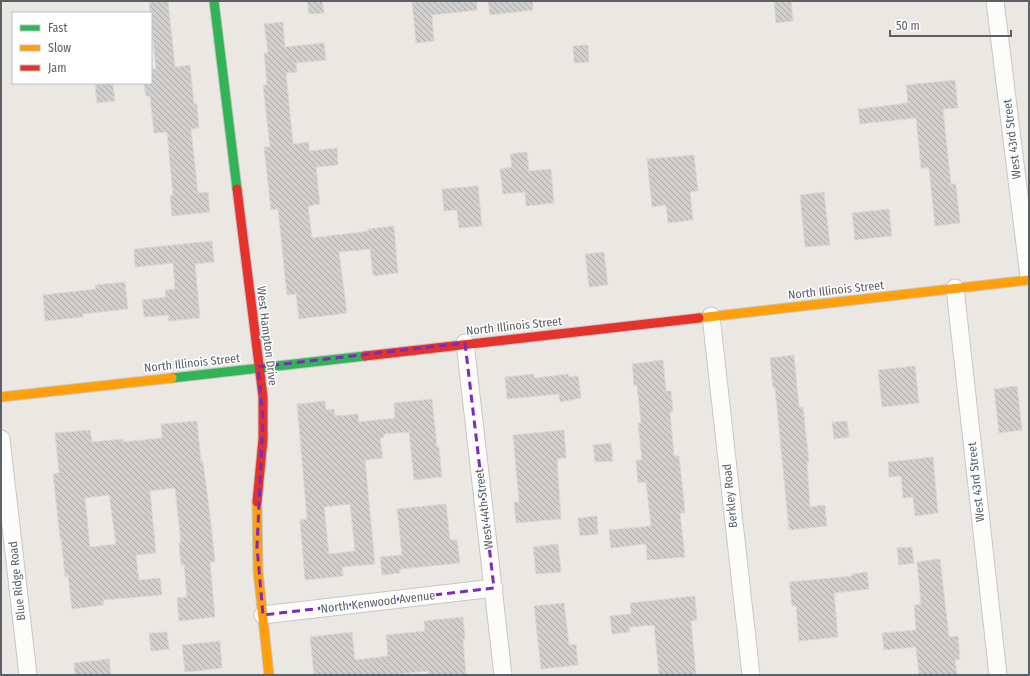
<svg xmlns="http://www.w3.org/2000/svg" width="1030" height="676" font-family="'Fira Sans Condensed',sans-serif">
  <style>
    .building { fill: url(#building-back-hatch); stroke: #dad7d4; fill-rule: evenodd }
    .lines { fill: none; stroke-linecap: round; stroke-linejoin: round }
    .street-casing { stroke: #c7c7c6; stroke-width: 19 }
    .fast-casing { stroke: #c6c7c6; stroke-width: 11 }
    .slow-casing { stroke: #c6c7c6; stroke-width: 11 }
    .jam-casing { stroke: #c6c7c6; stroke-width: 11 }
    .street { stroke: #fcfcfb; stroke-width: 17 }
    .fast { stroke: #30b455; stroke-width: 9 }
    .slow { stroke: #ff9f0a; stroke-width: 9 }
    .jam { stroke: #e5322d; stroke-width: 9 }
    .marked { fill: none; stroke: #7b2cbf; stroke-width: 3; stroke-dasharray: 8 5; stroke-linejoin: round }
    .labels { text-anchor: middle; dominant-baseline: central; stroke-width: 3; stroke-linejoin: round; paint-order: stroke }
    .street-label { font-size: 12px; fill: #5a6064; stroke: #fff }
  </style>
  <defs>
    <pattern id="building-back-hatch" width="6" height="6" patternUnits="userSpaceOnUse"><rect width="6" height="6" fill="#d1cfcd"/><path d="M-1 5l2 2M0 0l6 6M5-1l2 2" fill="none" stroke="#adabaa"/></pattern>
  </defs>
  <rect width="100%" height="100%" fill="#ebe8e4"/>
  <g class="building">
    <path d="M149,1H168L175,67L190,65L194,104H197L199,128L191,129L198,193L208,192L210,212L172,216L170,196L173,195L167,132L154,133L150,96H146L144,83H151V69H156Z"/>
    <path d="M307,1H322L324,13L309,14Z"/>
    <path d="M412,1H477V10L432,15L434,41L416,43Z"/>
    <path d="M488,1H533V10L490,15Z"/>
    <path d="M774,1H791L793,21L776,23Z"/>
    <path d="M283,22L285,47L324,43L326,60L296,63L297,72L286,73L293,144L309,142V151L337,148L338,165L316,167L320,204L308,206L312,238L369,231L368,229L394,226L398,273L373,276L370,249L339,252L347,313L299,319L296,294L287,295L278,209L271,210L264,147H270L263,85H267L264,53H268L264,24Z"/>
    <path d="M588,45L589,62L574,63L573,46Z"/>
    <path d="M955,80L958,108L943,109L951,184H956L960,223L935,226L929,168H921L916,118L860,124L858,109L908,103L906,85Z"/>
    <path d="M113,83L115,101L97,103L95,85Z"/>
    <path d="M527,152L529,171L551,169L554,203L526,206L525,192L503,194L500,169L512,167L510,154Z"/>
    <path d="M694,155L698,191L690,192L693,220L668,223L666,205L652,207L647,159Z"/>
    <path d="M478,186L482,226L459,228L457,210L444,211L442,189Z"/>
    <path d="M824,192L830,245L805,247L800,195Z"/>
    <path d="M889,209L892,236L855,240L852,213Z"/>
    <path d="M212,241L214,262L195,264L200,318L169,321L168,315L144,317L142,300L166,297L165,290L175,289L173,263L135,267L134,249Z"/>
    <path d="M604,252L608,285L589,287L585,254Z"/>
    <path d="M125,282L128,309L82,314L83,317L45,321L43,295L96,289L95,285Z"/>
    <path d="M794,355L799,407H803L809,462H807L810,507L825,505L827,526L789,530L775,388H773L770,358Z"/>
    <path d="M663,360L666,391H671L673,412H670L674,456H679L683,492L685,513H680L685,557L647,560L646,544L611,548L609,530L651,526L646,482L638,483L636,460H642L638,423H641L637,385H634L632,364Z"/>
    <path d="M915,366L919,403L882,407L878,370Z"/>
    <path d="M534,374V378L568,374L569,377L578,376L581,398L560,402L559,394L507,399L505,377Z"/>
    <path d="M1017,386L1022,430L999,433L994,389Z"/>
    <path d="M432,399L437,447H439L442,477L414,480L409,432L384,434V437L380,438L383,458L365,460L375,564L342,567L343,576L305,580L300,520L307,519L297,404L325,401L326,410L334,409L335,416L358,414L359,422L395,418L394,403ZM350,504L355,551L329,554L324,507Z"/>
    <path d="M197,421L201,461H203L211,524L215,562H210L215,617L179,621L177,598L187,597L184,565H181L179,543H181L175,488L150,491L156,553L136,555L139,580L160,578L162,595L103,600L104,605L72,609L68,576H65L61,538H60L53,474L59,473L55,433L90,430L92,442L123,439V442L162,438L161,424ZM109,495L116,544L90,547L85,498Z"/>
    <path d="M847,421L849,437L834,439L832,422Z"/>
    <path d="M564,430L566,458L557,459L561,519L516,523L514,502H519L513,435Z"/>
    <path d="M611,443L613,461L595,462L593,445Z"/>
    <path d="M933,457L938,513L915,516L913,497L903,498L901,476L889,477L888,462Z"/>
    <path d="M446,504L450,540H457L460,563L400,569V573L382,575L380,557L402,555L397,509Z"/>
    <path d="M597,516L598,534L580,536L578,518Z"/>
    <path d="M558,544L561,572L536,574L533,547Z"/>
    <path d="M912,547L914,563L899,565L897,548Z"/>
    <path d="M940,559L949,637L958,636L960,659L955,660L957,675H919L916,647L884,650L882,633L916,630L914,605L921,604L917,562Z"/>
    <path d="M867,572L869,589L834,593L838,637L799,641L796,606H792L789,582L852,576V574Z"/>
    <path d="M695,596L697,620L691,621L696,675H659L654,625L629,627L630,632L612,634L610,616L631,614L630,603Z"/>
    <path d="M564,603L569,645L576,644L578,665L541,669L534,606Z"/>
    <path d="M463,617L465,639H463L466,675H429L428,671L392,675H314L310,637L352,632L355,660L388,656L386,635L425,631L424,621Z"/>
    <path d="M167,632L169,649L151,651L149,633Z"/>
    <path d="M220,641L222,668L185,672L182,645Z"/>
    <path d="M109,659L111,675H75L74,663Z"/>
  </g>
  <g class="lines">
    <defs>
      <g id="street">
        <path d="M995,1L1029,277"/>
        <path d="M955,288L998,675"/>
        <path d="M711,316L751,675"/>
        <path d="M465,343L503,675"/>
        <path d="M1,439L28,675"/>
        <path d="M263,615L494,588"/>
      </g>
      <g id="fast">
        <path d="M214,1L237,189"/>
        <path d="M172,378L365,356"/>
      </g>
      <g id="slow">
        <path d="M699,318L1029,280"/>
        <path d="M1,397L172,378"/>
        <path d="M257,502L258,571L269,675"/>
      </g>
      <g id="jam">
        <path d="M237,189L263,397V439L257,502"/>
        <path d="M365,356L699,318"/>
      </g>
    </defs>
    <use href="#street" class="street-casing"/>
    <use href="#fast" class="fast-casing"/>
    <use href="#slow" class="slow-casing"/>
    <use href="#jam" class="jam-casing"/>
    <use href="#street" class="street"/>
    <use href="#fast" class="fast"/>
    <use href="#slow" class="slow"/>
    <use href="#jam" class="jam"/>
  </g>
  <path class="marked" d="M465,343L494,588L263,615L257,547L263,419L258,367Z"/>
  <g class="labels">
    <g class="street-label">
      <text transform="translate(1012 139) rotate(-97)">West 43rd Street</text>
      <text transform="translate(836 290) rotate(-6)">North Illinois Street</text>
      <text transform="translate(514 326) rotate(-6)">North Illinois Street</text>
      <text transform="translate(267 336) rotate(83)">West Hampton Drive</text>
      <text transform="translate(192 363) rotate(-6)">North Illinois Street</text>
      <text transform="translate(976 482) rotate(-96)">West 43rd Street</text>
      <text transform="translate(730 496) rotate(-96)">Berkley Road</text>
      <text transform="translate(484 509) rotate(-97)">West 44th Street</text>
      <text transform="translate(17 581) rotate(-96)">Blue Ridge Road</text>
      <text transform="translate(378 602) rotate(-7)">North Kenwood Avenue</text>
    </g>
  </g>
  <rect width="1030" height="676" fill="none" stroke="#5a6064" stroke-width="4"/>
  <rect x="12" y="12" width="140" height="72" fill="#ffffff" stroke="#bdbfc1"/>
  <rect x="20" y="25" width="20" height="6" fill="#30b455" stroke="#bdbfc1"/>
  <text x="48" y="32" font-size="12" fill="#5a6064">Fast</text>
  <rect x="20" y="45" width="20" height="6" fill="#ff9f0a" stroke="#bdbfc1"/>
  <text x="48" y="52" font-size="12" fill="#5a6064">Slow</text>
  <rect x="20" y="65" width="20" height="6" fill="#e5322d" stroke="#bdbfc1"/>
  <text x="48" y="72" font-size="12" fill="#5a6064">Jam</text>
  <path d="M890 30v6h121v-6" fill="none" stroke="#5a6064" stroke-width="2"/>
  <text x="896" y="30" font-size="12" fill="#5a6064" stroke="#ffffff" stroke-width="3" paint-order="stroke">50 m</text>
</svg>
